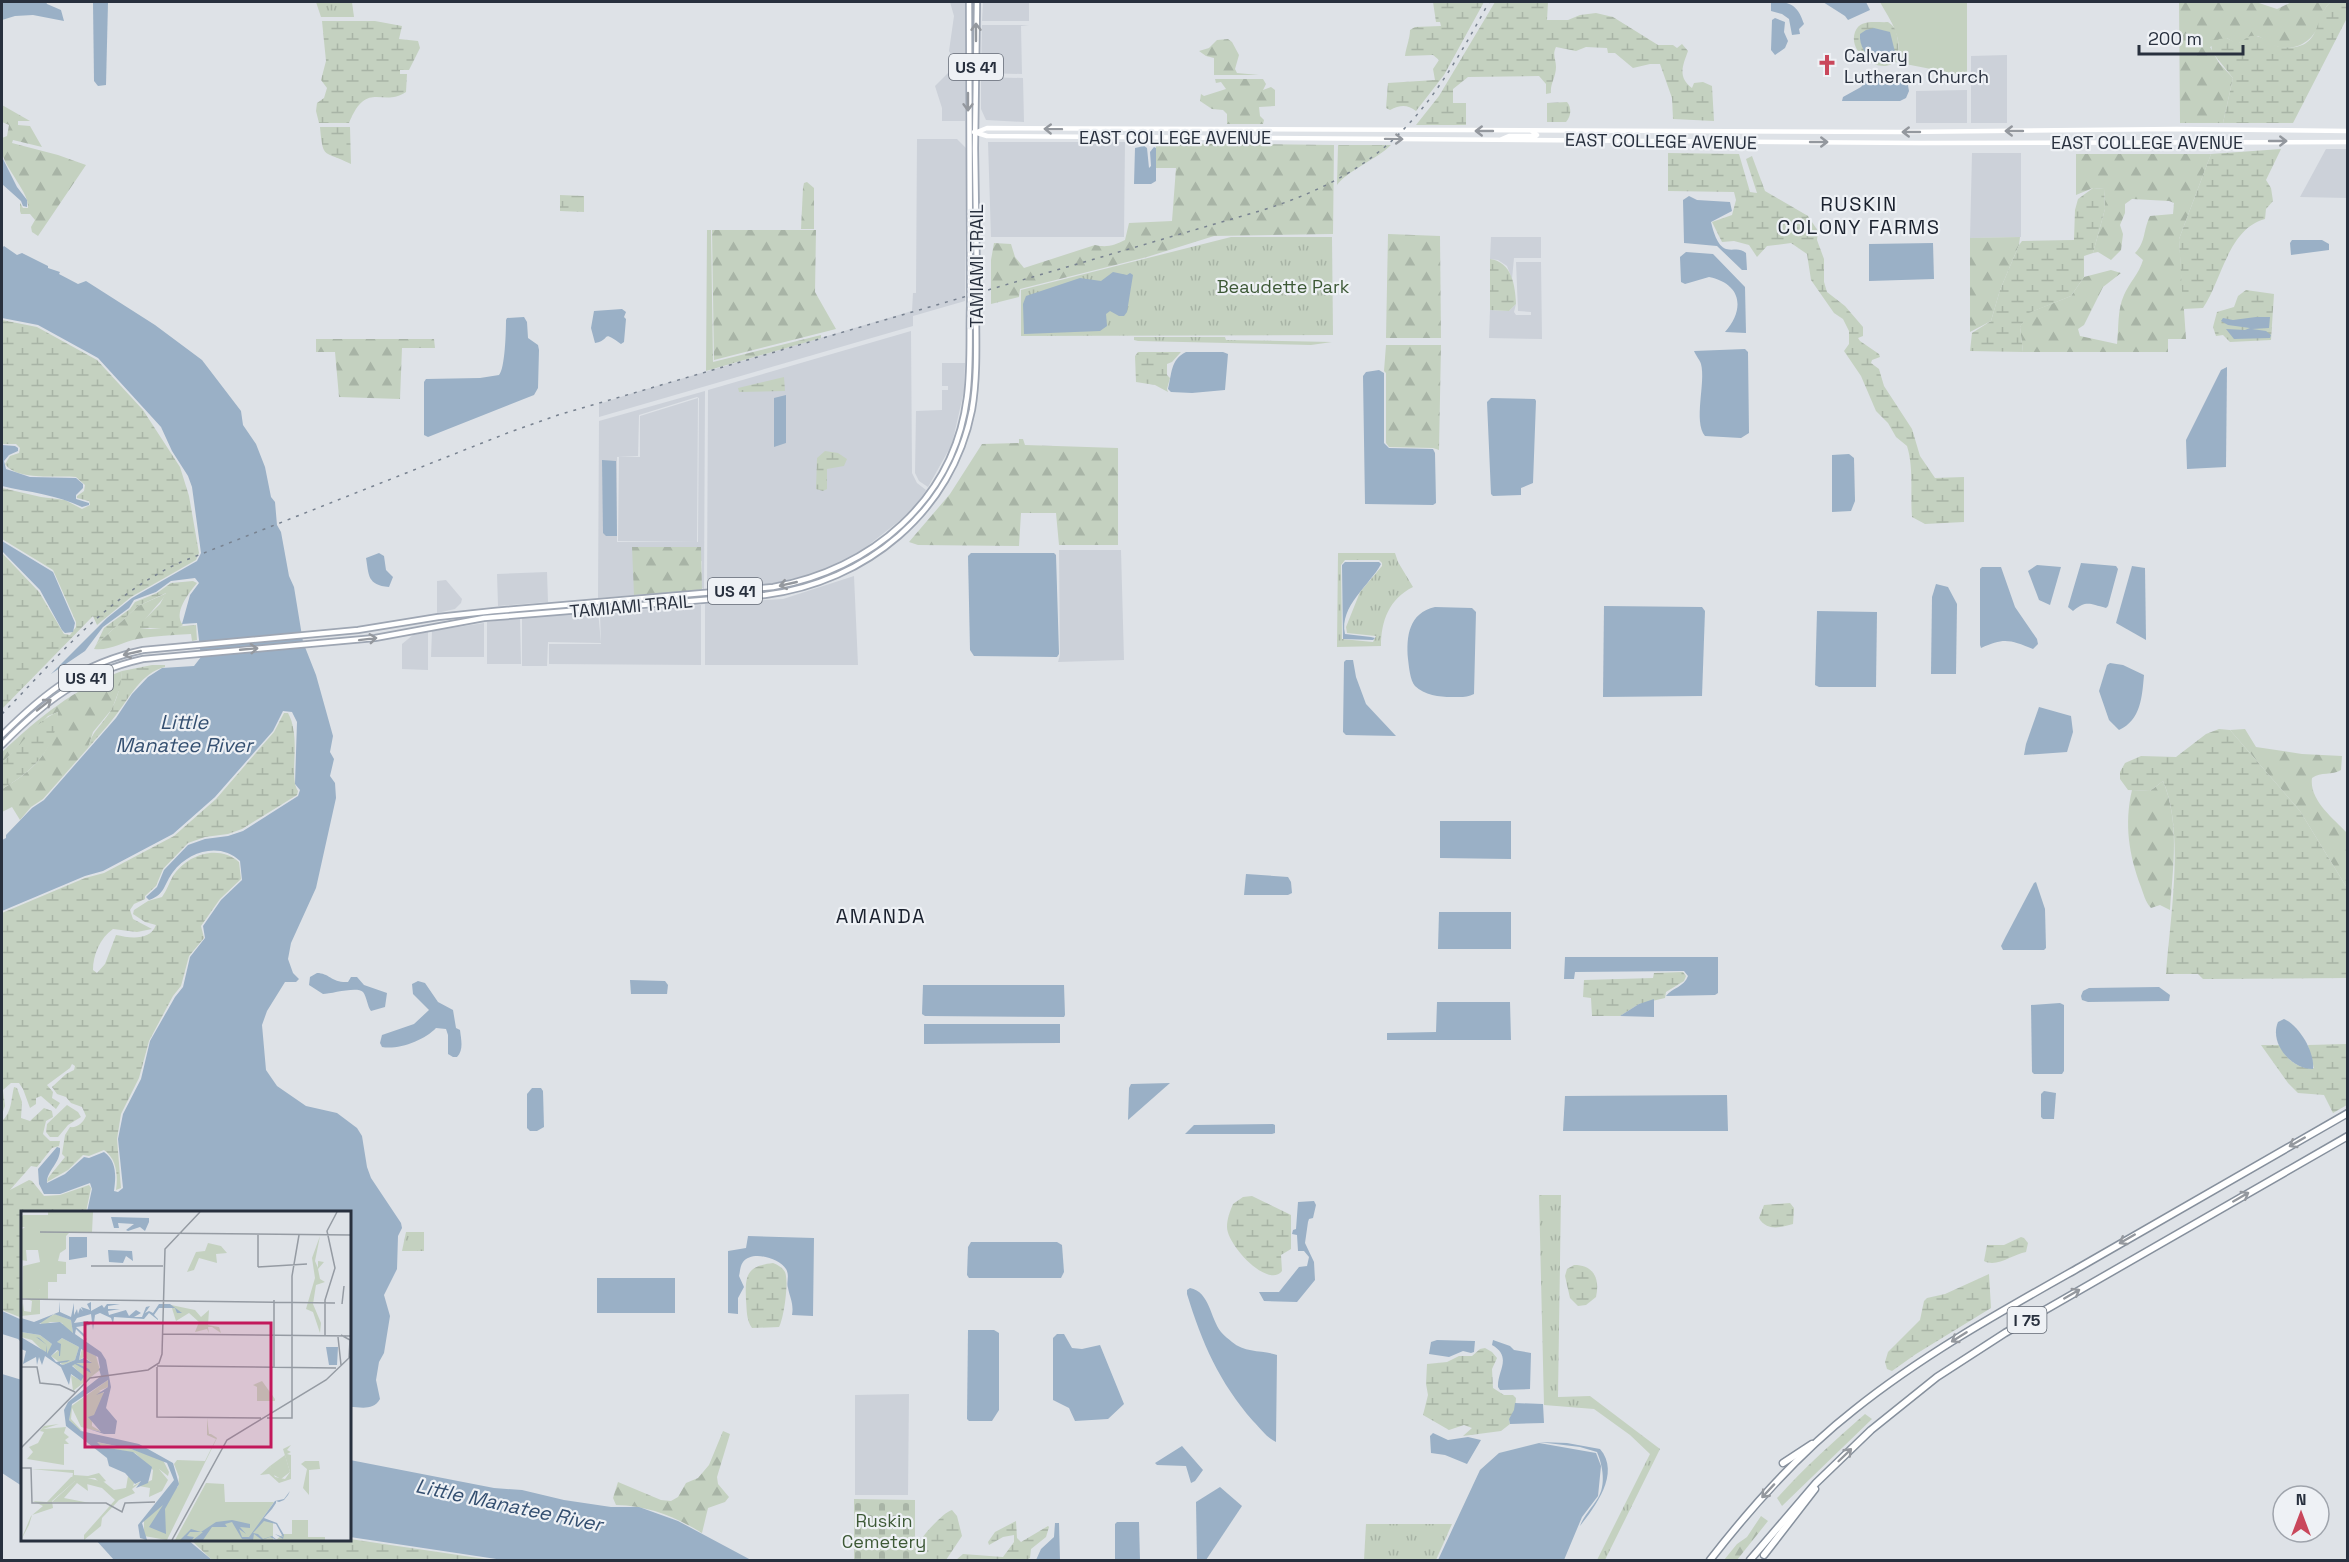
<svg xmlns="http://www.w3.org/2000/svg" width="2349" height="1562" font-family="'Space Grotesk',sans-serif">
  <style>
    .built { fill: #ccd1d9; fill-rule: evenodd }
    .grass { fill: #c4d1c0 }
    .forest { fill: url(#forest-firs) }
    .wetland { fill: url(#wetland-marsh) }
    .cemetery { fill: url(#cemetery-stones) }
    .park { fill: url(#park-tufts); fill-rule: evenodd }
    .water { fill: #9ab0c6 }
    .lines { fill: none; stroke-linecap: round; stroke-linejoin: round }
    .primary-casing { stroke: #9ea6b3; stroke-width: 8 }
    .motorway-casing { stroke: #86909d; stroke-width: 9 }
    .secondary { stroke: #fff; stroke-width: 4.5 }
    .primary { stroke: #fff; stroke-width: 4.5 }
    .motorway { stroke: #fff; stroke-width: 6 }
    .rail { stroke: #788290; stroke-width: 1.5; stroke-dasharray: 3 6; stroke-linecap: butt }
    .primary-bridge-casing { stroke: #9ea6b3; stroke-width: 8; stroke-linecap: butt }
    .primary-bridge { stroke: #fff; stroke-width: 4.5 }
    .oneway { stroke: #94989e }
    .labels { text-anchor: middle; dominant-baseline: central; stroke-width: 4.5; stroke-linejoin: round; paint-order: stroke }
    .shield { fill: #eef1f5; stroke: #636a75; stroke-width: 1.5 }
    .shield-label { font-size: 16px; font-weight: bold; fill: #28303e }
    .poi-label { font-size: 18px; fill: #28303e; stroke: #eef1f5; text-anchor: start }
    .street-label { font-size: 18px; fill: #28303e; stroke: #eef1f5 }
    .park-label { font-size: 18px; fill: #3d5936; stroke: #eef1f5 }
    .neighbourhood-label { font-size: 20px; letter-spacing: 1.5px; fill: #1a212e; stroke: #eef1f5 }
    .water-label { font-size: 20px; font-style: italic; fill: #344f70; stroke: #eef1f5 }
    .inset-road { fill: none; stroke: #959ba3; stroke-width: 1.5 }
    .view { fill: #c2185b; fill-opacity: 0.15; stroke: #c2185b; stroke-width: 3 }
    .inset-edge { fill: none; stroke: #28303e; stroke-width: 3 }
  </style>
  <defs>
    <pattern id="forest-firs" width="22" height="20" patternUnits="userSpaceOnUse" patternTransform="scale(1.5)"><rect width="22" height="20" fill="#c4d1c0"/><path d="M5 1l3.5 6h-7zM16 11l3.5 6h-7z" fill="#a8b4a6"/></pattern>
    <pattern id="wetland-marsh" width="20" height="14" patternUnits="userSpaceOnUse" patternTransform="scale(1.5)"><rect width="20" height="14" fill="#c4d1c0"/><path d="M1 5h8M5 5V1M11 12h8M15 12V8" fill="none" stroke="#a8b4a6"/></pattern>
    <pattern id="cemetery-stones" width="16" height="16" patternUnits="userSpaceOnUse" patternTransform="scale(1.5)"><rect width="16" height="16" fill="#c4d1c0"/><path d="M2 7V4a2 2 0 0 1 4 0v3zM10 15v-3a2 2 0 0 1 4 0v3z" fill="#a8b4a6"/></pattern>
    <pattern id="park-tufts" width="24" height="20" patternUnits="userSpaceOnUse" patternTransform="scale(1.5)"><rect width="24" height="20" fill="#c4d1c0"/><path d="M3 7l-1-3M5 7V3M7 7l1-3M15 17l-1-3M17 17v-4M19 17l1-3" fill="none" stroke="#a8b4a6"/></pattern>
  </defs>
  <rect width="100%" height="100%" fill="#dee2e7"/>
  <g class="built">
    <path d="M950,2H965V121H942V108L935,86L953,68L952,57L949,51L954,16Z"/>
    <path d="M983,2H1029V21H982Z"/>
    <path d="M982,25H1029L1021,26L1022,74L981,73Z"/>
    <path d="M2007,55V123H1971V56Z"/>
    <path d="M981,77L1023,78L1024,122L986,120L981,109Z"/>
    <path d="M1967,90V123H1916V91Z"/>
    <path d="M917,139H957L966,148L965,301L913,316V326L599,417V404L630,394L912,311L913,293H916Z"/>
    <path d="M988,142H1125L1124,237H991Z"/>
    <path d="M2326,149H2347V198L2300,197Z"/>
    <path d="M1972,153H2021V237L1970,238Z"/>
    <path d="M1491,237H1541V258H1514L1512,279L1507,266L1498,260L1490,259Z"/>
    <path d="M1516,262H1541L1542,339L1489,338L1490,310L1509,311L1516,304L1514,312L1516,315H1531V312L1518,311Z"/>
    <path d="M911,331L912,473L917,483L926,490L916,505L903,518L861,551L835,565L808,575L770,584L707,590L708,390Z"/>
    <path d="M942,363H965L964,391L952,444L928,487L919,481L915,473L916,411L942,410V390H948V386H942Z"/>
    <path d="M705,391L704,590L701,587L702,561L635,588L634,595L598,598L599,421ZM697,397L699,398L698,542H617V457L638,456L639,415Z"/>
    <path d="M698,398L697,542L618,541L619,457H640V416Z"/>
    <path d="M1059,550H1121L1124,660L1058,662L1060,655Z"/>
    <path d="M547,572L548,602L498,606L497,574Z"/>
    <path d="M854,576L858,665H705V604L783,599Z"/>
    <path d="M446,580L462,599L461,603L455,609L437,613V581Z"/>
    <path d="M701,605V665L549,664V644H601L600,613Z"/>
    <path d="M598,611L601,643L548,642L547,666H522V617Z"/>
    <path d="M520,618L521,664H487V622Z"/>
    <path d="M484,623V657H431L432,631Z"/>
    <path d="M428,632V670L402,669V644L413,635Z"/>
    <path d="M909,1394L908,1495H855V1395Z"/>
  </g>
  <path class="grass" d="M1880,2H1967V76L1895,62C1906,41 1890,20 1880,2Z"/>
  <g class="forest">
    <path d="M2179,2H2259V3L2277,9L2292,2H2331C2324,7 2323,14 2320,22C2314,40 2298,51 2279,47C2272,46 2264,39 2258,36L2236,44L2227,38L2210,47L2219,63L2233,78L2223,123H2180Z"/>
    <path d="M1228,39L1232,42L1239,55L1235,69L1237,73L1259,75H1214V58L1206,56L1199,51L1209,48L1217,40Z"/>
    <path d="M1215,79H1263L1266,84L1263,90L1271,87L1275,90V106L1259,107L1260,116L1264,120L1263,124H1227V114L1223,110L1212,109L1200,101L1201,94L1204,96L1226,89L1221,82L1216,83Z"/>
    <path d="M2,105L30,121H18V125L30,126L42,147L13,140L12,143L58,155L86,165L38,236L32,232L31,227L35,220L30,214H21L20,211V203L23,208H28C30,194 5,168 2,153C1,149 2,143 2,138L7,136L9,125L2,122Z"/>
    <path d="M1156,143L1334,145L1333,234L1214,236L1147,257L1020,289L1019,297L991,304V260L994,243L1011,244L1015,257L1024,268L1095,245C1107,248 1115,245 1125,240L1129,223L1172,221L1176,168H1156Z"/>
    <path d="M1338,145H1391C1377,159 1347,171 1337,185Z"/>
    <path d="M2076,154H2211L2179,239L2186,339H2168V352H2023L2020,327L2028,313L2071,296L2084,277L2111,270L2121,273L2103,287L2084,325L2078,329L2080,336L2117,344C2119,328 2117,310 2124,295C2129,283 2139,274 2143,260L2135,253C2146,242 2143,230 2150,216L2173,214L2174,203L2169,201L2132,199L2125,204V213L2120,225L2123,234L2121,250L2111,260L2098,252L2093,253L2105,209L2104,189L2093,188L2076,195Z"/>
    <path d="M807,182L814,188V229H801L803,188L804,183Z"/>
    <path d="M707,230H711L713,362L821,335V338L706,371Z"/>
    <path d="M712,230H816L815,292L836,329L714,360Z"/>
    <path d="M1388,234L1440,236L1441,338H1386Z"/>
    <path d="M2020,237L2019,245L2000,290L1991,321L1970,332V238Z"/>
    <path d="M316,339H434L435,348H402L400,399L339,397L335,352H316Z"/>
    <path d="M1386,345H1441L1439,450L1433,448L1389,447L1386,443V373L1384,371Z"/>
    <path d="M1019,439H1023L1025,445L1118,448V545H1059L1056,513H1021L1019,546L918,545L909,542L950,494L982,444L1019,443Z"/>
    <path d="M632,547H701L702,590L634,595Z"/>
    <path d="M167,593C158,606 147,614 140,628L150,629L196,625L197,640L192,641L191,634C173,635 155,636 137,639C122,642 110,651 94,649L96,645L138,606Z"/>
    <path d="M122,671L121,685L112,709L93,732L88,748L43,799L31,807L20,820L12,807L2,812V789C36,769 52,752 58,712L48,716L15,751L2,762V752C40,717 73,689 122,671Z"/>
    <path d="M2245,729L2256,747L2302,754L2342,756L2341,770C2332,776 2321,771 2312,778C2309,800 2333,818 2347,833V888L2300,811L2230,730Z"/>
    <path d="M2163,781C2180,822 2173,867 2170,910L2160,905L2151,908C2145,901 2144,895 2141,887C2129,855 2124,824 2132,790L2150,791Z"/>
    <path d="M1865,1414L1872,1419L1782,1506L1777,1498C1805,1467 1834,1441 1865,1414Z"/>
    <path d="M723,1431L730,1434L717,1477L718,1484L729,1497L725,1502L708,1508L702,1533C674,1516 649,1506 616,1505L613,1498L618,1482L661,1500L671,1501L678,1497L686,1483L698,1478L709,1465Z"/>
    <path d="M1761,1516L1768,1521L1737,1560H1724L1737,1544L1747,1537Z"/>
  </g>
  <g class="wetland">
    <path d="M1433,2H1484L1444,75L1416,111C1407,104 1400,105 1390,110L1386,108L1388,83L1435,80L1433,69L1439,60L1433,55L1405,56C1406,47 1410,39 1410,30L1415,27L1441,26L1440,22H1436Z"/>
    <path d="M1495,2H1548L1547,20H1568L1580,15L1596,13L1613,17L1658,45H1673L1677,48L1682,44L1688,51C1683,65 1677,77 1692,88L1694,83L1703,82L1712,86L1714,121L1673,119L1672,98L1660,64H1650L1633,68L1615,53H1608L1607,48L1586,47L1576,51L1556,47C1552,55 1556,59 1556,67C1556,77 1550,84 1551,93L1546,94V84L1539,76L1468,77L1453,89V103H1466V125H1416L1439,96Z"/>
    <path d="M2331,2H2347V18L2293,123H2223L2233,78L2212,52L2211,40L2227,38C2246,50 2241,34 2256,36C2265,37 2272,46 2281,47C2324,52 2312,17 2331,2Z"/>
    <path d="M322,21H375L402,26L399,39L418,41L420,48L409,70H400V74H407L406,92C382,108 367,79 349,123H319L316,111L317,103L324,98L327,88L321,80L326,61Z"/>
    <path d="M1888,22C1896,27 1897,33 1898,42C1904,87 1845,60 1855,32C1860,18 1877,23 1888,22Z"/>
    <path d="M1567,102C1572,108 1571,116 1566,122H1547V103Z"/>
    <path d="M320,127H350L351,164C324,150 323,161 320,127Z"/>
    <path d="M2281,149L2266,180L2271,188L2273,201L2266,209L2265,219C2228,229 2222,280 2203,308L2183,309L2179,239L2211,154Z"/>
    <path d="M1668,153L1739,154L1750,192L1757,193L1746,159L1752,156L1765,191L1808,216L1818,231L1817,240L1824,259V282L1827,292L1845,306L1863,327V336L1858,338L1860,341L1879,354L1880,357L1872,360L1871,363L1879,369L1884,386L1912,429L1920,456L1935,478L1964,477V522L1925,524L1912,517C1910,493 1914,468 1907,446L1896,437L1888,423L1876,411L1861,376L1844,351L1849,344V331L1843,319L1834,313L1811,280L1807,254L1791,243L1767,246L1757,257L1749,245L1734,241L1722,242L1712,222L1732,215L1736,200L1734,192L1668,191Z"/>
    <path d="M2093,188L2104,189L2105,209L2093,253L2084,256V277L2071,296L2029,313L2020,327L2023,352L1970,351L1972,333L1991,321L2000,290L2019,245L2022,241L2074,240L2075,210L2078,199Z"/>
    <path d="M560,195L584,196V212L560,211Z"/>
    <path d="M1490,259C1512,262 1515,285 1516,304L1509,311L1490,310Z"/>
    <path d="M2246,290L2274,294L2271,340L2230,342L2223,335L2216,336L2213,327L2217,312L2234,307L2238,296Z"/>
    <path d="M2,320L37,327L97,360L143,410L180,467L189,496L199,553L196,560L131,597L97,625L93,616L2,709V553L39,592L64,634L70,635L76,627V622L53,570L2,539V488L41,497L65,500L82,509L90,505L89,501L77,498V496L84,491L85,485L76,477C57,475 17,481 5,464L10,456L19,453L20,448L16,444H2Z"/>
    <path d="M1138,352H1181L1172,362L1167,364V375L1170,378L1167,389L1168,392L1155,385L1136,382L1135,356Z"/>
    <path d="M784,377L785,391L739,392L738,388Z"/>
    <path d="M825,451L838,453L847,459L844,466L827,469V489L823,491L816,489L817,458Z"/>
    <path d="M193,581L197,583C188,594 173,613 183,625L178,628H140V624L160,604L166,593L138,606L96,645L104,628L130,609L135,602L157,593L171,583Z"/>
    <path d="M152,665H165V667C141,673 130,697 116,715C107,727 97,737 88,748C91,732 102,725 110,712C117,700 121,685 122,671Z"/>
    <path d="M58,712C56,749 33,771 2,789V762C22,746 35,721 58,712Z"/>
    <path d="M284,713H288C302,738 288,777 298,791L297,795L242,829L228,834L205,837L188,843L163,869L156,886L145,896V899L134,904L130,910L133,919L152,929L137,932L113,929C100,938 93,955 93,970L97,973L105,964L116,935C130,938 150,941 156,925L145,922L133,914L134,910L148,901L162,897C167,890 169,883 173,876C187,854 219,844 239,862L241,879L220,899L201,926L204,938L189,956L181,986L173,996L149,1041L139,1078L121,1114L117,1139L121,1188L116,1190C118,1176 117,1159 104,1150L89,1156L83,1155L68,1170L47,1182L48,1178L65,1157L62,1154L65,1135L70,1127C77,1128 83,1123 86,1116L82,1107L71,1103L66,1097L57,1094L52,1087L66,1074L74,1070L75,1066L72,1064L70,1068L47,1085L53,1092L52,1098L60,1103L56,1109L41,1096L36,1098V1104L30,1108L23,1089L19,1083H11L3,1090L5,1106L2,1114V913L85,878L104,873L174,836L216,799L274,732Z"/>
    <path d="M2219,729L2230,730L2300,811L2347,888V978L2203,979L2198,974H2166C2170,919 2185,831 2163,781L2150,791L2128,790L2120,779V772L2125,763L2141,756L2176,757L2206,734Z"/>
    <path d="M1683,972L1686,976L1684,981L1666,992L1665,998L1639,1004L1620,1016H1592L1591,998L1583,997L1584,980L1653,978L1654,973Z"/>
    <path d="M2347,1044V1105L2333,1113L2324,1095L2298,1093L2288,1083L2261,1045H2280C2284,1058 2299,1070 2314,1068L2308,1045Z"/>
    <path d="M14,1087L17,1088L22,1102L21,1118L30,1121L44,1108L52,1111L53,1117L46,1121L43,1134L50,1141H60L59,1146L52,1148L37,1167L31,1166L10,1190L29,1180L32,1181L44,1196L60,1195L89,1185L91,1188L86,1212H22V1318L2,1310V1121C12,1112 11,1099 14,1087Z"/>
    <path d="M67,1105L78,1112L81,1117L68,1125L58,1137H50L46,1132L47,1124Z"/>
    <path d="M1252,1196L1291,1215V1249L1281,1255L1282,1271C1268,1289 1227,1245 1227,1227C1227,1219 1230,1211 1233,1204L1243,1197Z"/>
    <path d="M1790,1203L1794,1208L1793,1224C1780,1228 1766,1231 1759,1218L1764,1205Z"/>
    <path d="M2021,1237L2024,1238L2028,1243L2026,1252C2013,1254 1997,1268 1984,1261L1987,1245H2004Z"/>
    <path d="M773,1263C778,1265 782,1267 785,1272C789,1281 784,1318 779,1327L752,1328C746,1319 747,1311 746,1300C745,1276 746,1266 773,1263Z"/>
    <path d="M1574,1265C1594,1265 1600,1279 1596,1297L1586,1305L1578,1306L1570,1298L1565,1276L1567,1269Z"/>
    <path d="M1989,1274L1991,1308L1916,1354L1892,1371L1887,1369L1885,1362L1888,1352L1920,1320L1924,1301L1927,1298L1945,1294Z"/>
    <path d="M1485,1348L1492,1352L1497,1358L1492,1369L1493,1388L1504,1395H1513L1516,1398L1515,1410L1509,1419L1510,1424L1501,1431L1463,1436L1472,1428L1464,1425L1449,1430L1423,1415L1428,1395L1426,1384L1427,1364L1447,1362L1459,1356H1472L1480,1349Z"/>
    <path d="M952,1510L957,1516L962,1536L946,1560H915C915,1557 914,1554 915,1550C918,1540 942,1513 952,1510Z"/>
    <path d="M1016,1521L1017,1538L1021,1542L1048,1526L1049,1527L1046,1537L1031,1549L1030,1558L1026,1560H956L963,1554L1003,1557L1014,1542V1535L1003,1537L989,1545L988,1542L995,1532Z"/>
    <path d="M350,1539L492,1560H221L211,1559L191,1540Z"/>
  </g>
  <path class="cemetery" d="M854,1499L915,1500V1560H854Z"/>
  <g class="park">
    <path d="M316,2H352L354,17H321Z"/>
    <path d="M1231,237H1332L1333,335L1021,336V290Z"/>
    <path d="M1134,337H1225L1226,340L1332,342L1311,345L1138,341L1134,340Z"/>
    <path d="M1338,553H1395L1398,562L1413,587C1389,599 1381,621 1381,646L1337,647ZM1345,560H1379L1382,563V566L1360,592L1346,627L1347,633L1376,636L1373,642L1342,639L1341,565Z"/>
    <path d="M1539,1195H1561L1558,1397L1590,1396L1660,1449L1605,1560H1597L1650,1454L1630,1435L1594,1409L1544,1405Z"/>
    <path d="M406,1232H424V1251H402Z"/>
    <path d="M1366,1524H1452L1436,1560H1364Z"/>
  </g>
  <g class="water">
    <path d="M2,2H46L47,4L61,10L64,21L33,15L15,16L2,20Z"/>
    <path d="M93,2H108L106,85L98,86L94,81Z"/>
    <path d="M1771,2C1790,1 1798,5 1804,24L1799,29L1800,34L1792,35L1789,19L1782,14L1771,11Z"/>
    <path d="M1823,2H1866L1870,10L1848,20L1845,16Z"/>
    <path d="M1775,18L1785,22L1784,32L1788,41L1785,48L1775,55L1771,50L1772,20Z"/>
    <path d="M1874,28L1890,32L1895,52L1890,60L1876,62C1866,56 1859,46 1860,34L1866,30Z"/>
    <path d="M1883,77L1907,80L1909,91L1906,98L1900,101H1842L1843,97L1861,87L1868,78Z"/>
    <path d="M1144,146L1147,148L1149,168L1151,166L1150,152L1154,147L1156,148V181L1151,184H1134L1135,148Z"/>
    <path d="M2,157L17,187L27,200V207L23,206L21,201L2,184Z"/>
    <path d="M1689,196L1697,200L1730,202L1732,211L1711,222C1713,230 1717,246 1726,249C1734,251 1739,247 1746,253L1747,270H1742L1717,246L1684,243L1683,200Z"/>
    <path d="M2292,240H2322L2329,244V250L2291,255L2290,243Z"/>
    <path d="M1933,243L1934,279L1869,281V244Z"/>
    <path d="M4,246L17,255L22,253L48,266V268L60,272L59,274L78,284L86,281L155,325L202,360L241,411L243,425L256,444L265,467L271,497L275,502L277,525L281,532L289,576L294,587L303,642L316,675L333,736L330,752L334,759L330,776L335,783L336,798L316,888L291,943L288,959L293,973L299,979L296,982H285L267,1011L262,1025L266,1070L277,1086L306,1106L337,1113L357,1128L362,1136L367,1167L371,1178L401,1223L402,1228L398,1236L397,1269L384,1295L390,1316L384,1353L379,1362L376,1380L380,1399C373,1411 361,1407 350,1407V1212H87L92,1189L90,1183L60,1194H44L39,1184L38,1169L57,1147L60,1148C61,1163 46,1171 47,1183L65,1174L84,1157L89,1158L104,1152C117,1161 116,1177 114,1191L118,1192L123,1188L118,1139L123,1114L141,1079L150,1041L175,997L183,987L190,957L205,938L203,926L221,900L242,880L240,861C220,842 189,851 173,872C164,884 165,895 149,900L146,897L157,887L164,870L188,845L205,839L228,836L243,831L298,796L300,790L295,784L297,722L292,712L283,711L273,731L215,797L173,834L103,871L85,876L2,911V840L6,838V835L32,808L44,800L116,718L132,694L148,677L162,668L194,666L201,657L197,623L182,624L190,595L199,583L195,578L171,581L156,592L134,600L129,608L103,627L85,651L51,674L107,618L132,598L197,561L201,553L192,487L188,476L172,451L161,427L98,358L38,325L2,318V248Z"/>
    <path d="M1686,252L1713,254L1745,287L1746,333L1725,332C1745,309 1742,284 1709,277L1685,284L1681,282L1680,257Z"/>
    <path d="M1113,272L1127,275L1130,273L1133,275L1127,312L1124,316H1119L1110,311L1106,314L1107,326L1100,331L1024,334L1023,304L1026,296L1080,278L1101,281Z"/>
    <path d="M622,309L626,312L624,317L626,319L624,342L621,344C600,329 612,340 595,343L591,328L594,311Z"/>
    <path d="M524,317L527,322L528,338L538,345L539,350L538,388L534,395L428,437L424,435V382L426,379L480,378L499,375C505,369 506,331 506,320L507,318Z"/>
    <path d="M2256,317H2270L2269,328L2252,329L2266,331L2271,335L2270,338L2234,339L2226,329L2245,330L2250,328L2228,325L2221,321L2223,318L2233,320Z"/>
    <path d="M1745,349L1748,352L1749,433L1741,438L1705,436C1693,421 1706,383 1701,364C1700,360 1696,356 1694,351Z"/>
    <path d="M1186,352H1223L1228,354L1225,390L1192,393L1171,392L1168,389C1172,374 1170,360 1186,352Z"/>
    <path d="M2227,367L2226,467L2187,469L2186,440L2221,370Z"/>
    <path d="M1379,370L1384,373V443L1389,448L1433,449L1435,453L1436,503L1433,505L1365,504L1363,376L1366,372Z"/>
    <path d="M786,395V443L774,447V398Z"/>
    <path d="M1491,398L1535,399L1536,401L1533,483L1521,488V495L1493,496L1491,494L1487,402Z"/>
    <path d="M2,445L15,446L18,448V451L9,455L4,461L6,469L30,477L76,478L83,484V488L76,495V499L89,503V505L82,507C58,495 28,492 2,486Z"/>
    <path d="M1849,454L1854,458L1855,501L1851,511L1832,512V455Z"/>
    <path d="M602,460L616,461L617,536H606L603,533Z"/>
    <path d="M2,541L53,572L75,623L73,632L65,633L62,630L40,590L2,551Z"/>
    <path d="M379,553L384,556L386,570L393,577L389,587C367,585 369,575 366,558Z"/>
    <path d="M971,553H1054L1056,555L1059,654L1057,657L974,656L970,650L968,556Z"/>
    <path d="M1345,562H1379L1381,564C1370,585 1339,606 1345,634L1371,637L1375,638L1373,640L1343,639L1342,565Z"/>
    <path d="M2081,563L2116,566L2118,569L2108,606L2106,608C2089,604 2087,600 2073,611L2068,607Z"/>
    <path d="M2037,565L2061,567L2050,605L2039,600L2028,571Z"/>
    <path d="M2132,566L2145,568L2146,640L2116,623Z"/>
    <path d="M1982,567H2001L2015,607L2037,639L2038,644L2033,649C2011,640 2004,637 1981,648L1980,645V569Z"/>
    <path d="M1936,584L1948,587L1957,604L1956,674H1931L1932,597Z"/>
    <path d="M1604,606L1702,607L1705,611L1702,696L1603,697Z"/>
    <path d="M1435,607L1472,608L1476,612L1474,694C1467,698 1459,697 1451,697C1440,697 1424,695 1415,686C1410,680 1409,667 1408,659C1406,636 1409,613 1435,607Z"/>
    <path d="M1817,611L1877,612L1876,687H1819L1815,685Z"/>
    <path d="M1346,660H1353L1356,677L1366,704L1396,736L1346,735L1343,732L1344,662Z"/>
    <path d="M2110,663L2123,665L2144,675C2142,697 2141,720 2119,730L2109,720L2099,691L2107,665Z"/>
    <path d="M2039,707L2071,716L2073,732L2067,752L2024,755L2026,744Z"/>
    <path d="M1440,821H1511V859L1440,858Z"/>
    <path d="M1246,874L1288,877L1291,882L1292,893L1288,895H1244Z"/>
    <path d="M2036,882L2045,909L2046,948L2044,950H2003L2001,946L2005,938L2034,883Z"/>
    <path d="M1439,912H1511V949H1438Z"/>
    <path d="M1565,957H1718V993L1715,995L1666,996C1672,988 1684,987 1688,976L1684,971L1575,972L1574,979H1564Z"/>
    <path d="M317,973C329,973 332,983 348,982L351,977H357L364,985L387,993L385,1007L371,1011C367,1006 367,997 363,992C357,986 331,994 323,994L309,985L310,977Z"/>
    <path d="M630,980L665,981L668,985L667,994H631Z"/>
    <path d="M418,981L425,983L438,1002L453,1010L456,1028L460,1030C461,1039 464,1050 457,1057H453L448,1054V1035L446,1029L436,1028C425,1040 399,1050 382,1047L380,1043L382,1035L414,1024L429,1010L413,994L412,984Z"/>
    <path d="M923,985H1064L1065,1015L1064,1017L925,1016L922,1014Z"/>
    <path d="M2159,987L2170,995L2169,1001L2088,1002L2082,1000L2081,996L2083,991L2089,988Z"/>
    <path d="M1654,999V1017L1620,1016L1639,1004Z"/>
    <path d="M1437,1002H1510L1511,1040H1387V1033L1436,1032Z"/>
    <path d="M2060,1003L2064,1005V1071L2062,1074H2034L2032,1072L2031,1005Z"/>
    <path d="M2284,1019C2300,1026 2315,1053 2313,1069C2291,1069 2269,1043 2278,1022Z"/>
    <path d="M924,1024H1060V1043L924,1044Z"/>
    <path d="M1170,1083L1128,1120L1129,1088L1131,1084Z"/>
    <path d="M532,1088H541L543,1091L544,1127L537,1131H530L527,1128V1094Z"/>
    <path d="M2044,1091L2056,1093L2054,1119H2043L2041,1117V1094Z"/>
    <path d="M1727,1095L1728,1131H1563L1565,1096Z"/>
    <path d="M1273,1124L1275,1125V1133L1272,1134H1185L1194,1125Z"/>
    <path d="M1314,1201L1316,1205L1313,1218L1309,1219L1308,1222L1305,1243L1314,1262L1315,1280L1297,1302L1264,1301L1259,1292H1279L1299,1267L1307,1266L1309,1257L1304,1251H1298L1297,1235L1292,1234L1293,1230L1296,1229L1298,1202Z"/>
    <path d="M748,1236L814,1238L813,1316L792,1315C794,1304 790,1298 788,1288C786,1282 790,1276 786,1269C779,1258 752,1250 743,1262C740,1266 740,1272 739,1276L744,1287L738,1298V1314L728,1313V1251L746,1248Z"/>
    <path d="M971,1242H1057L1062,1245L1064,1272L1061,1278H969L967,1275L968,1247Z"/>
    <rect x="597" y="1278" width="78" height="35"/>
    <path d="M1190,1288C1210,1292 1210,1318 1221,1332C1224,1336 1229,1339 1232,1342C1245,1353 1262,1350 1277,1355L1276,1442C1267,1438 1260,1428 1253,1421C1219,1382 1202,1343 1187,1294V1290Z"/>
    <path d="M2,1311L22,1320V1343L18,1339L2,1334Z"/>
    <path d="M968,1330H994L999,1333V1410L992,1421H969L967,1419Z"/>
    <path d="M1057,1334H1064L1072,1348L1082,1349L1100,1345L1124,1404L1108,1419L1075,1421L1069,1408L1053,1400V1338Z"/>
    <path d="M1437,1340L1475,1341L1474,1352L1471,1353L1463,1351L1449,1357L1429,1354L1431,1342Z"/>
    <path d="M1493,1340L1510,1346L1514,1350L1531,1353L1530,1389L1500,1390L1498,1387C1497,1371 1513,1357 1492,1345Z"/>
    <path d="M2,1374L22,1380V1486L2,1473Z"/>
    <path d="M1515,1403L1543,1404L1544,1423L1510,1424L1509,1419L1514,1410Z"/>
    <path d="M1433,1433L1448,1440L1468,1437L1481,1440L1467,1464L1445,1455L1431,1453L1430,1436Z"/>
    <path d="M1539,1442L1567,1443L1600,1449C1621,1473 1595,1507 1580,1526C1584,1515 1592,1508 1598,1498C1606,1485 1603,1466 1597,1452L1580,1447Z"/>
    <path d="M1539,1443L1596,1453L1601,1466L1598,1496L1582,1517L1564,1560H1438L1480,1470L1499,1453Z"/>
    <path d="M1182,1446L1203,1470L1195,1481L1191,1483L1186,1466L1157,1465L1155,1463Z"/>
    <path d="M350,1460L494,1488L522,1490L564,1500L611,1507H639L678,1521L751,1560H503L350,1537Z"/>
    <path d="M1220,1487L1242,1506L1206,1560H1197L1196,1502Z"/>
    <path d="M1117,1522H1139L1140,1560H1115V1524Z"/>
    <path d="M1055,1523H1059L1060,1560H1036L1041,1549L1054,1537Z"/>
    <path d="M96,1540H188L212,1560H114Z"/>
  </g>
  <g class="lines">
    <defs>
      <g id="primary">
        <path d="M969,2L970,283"/>
        <path d="M977,2L975,148L977,281"/>
        <path d="M2,735C45,692 82,663 143,650L358,630L438,617L494,611L773,587C871,570 954,500 967,397C971,367 969,336 970,306"/>
        <path d="M2,745C45,701 81,673 143,659L375,638L484,618L765,595C866,582 952,512 972,410C978,375 976,339 976,305"/>
      </g>
      <g id="motorway">
        <path d="M1783,1463L1812,1444"/>
        <path d="M1764,1555L1815,1489"/>
        <path d="M1710,1560C1752,1506 1799,1453 1854,1410C1924,1354 2002,1311 2080,1267C2169,1216 2258,1164 2348,1113"/>
        <path d="M1750,1560L1816,1483L1871,1430L1937,1377L2005,1333L2348,1136"/>
      </g>
    </defs>
    <use href="#primary" class="primary-casing"/>
    <use href="#motorway" class="motorway-casing"/>
    <g class="secondary">
      <path d="M974,132L987,136L1920,143L2348,142"/>
      <path d="M977,132L987,128L1906,132L2177,129L2348,131"/>
      <path d="M1502,139L1509,136H1536L1537,135L1532,131"/>
    </g>
    <use href="#primary" class="primary"/>
    <use href="#motorway" class="motorway"/>
    <path class="rail" d="M2,714C57,658 108,595 181,562L510,432L558,415L1263,210C1388,170 1429,113 1489,2"/>
    <defs>
      <g id="primary-bridge">
        <path d="M976,305L977,281"/>
        <path d="M970,306V283"/>
      </g>
    </defs>
    <use href="#primary-bridge" class="primary-bridge-casing"/>
    <use href="#primary-bridge" class="primary-bridge"/>
  </g>
  <defs><path id="oneway-shaft" d="M-6 0H5M1.5-3L5.5 0L1.5 3" fill="none" stroke-width="1.6" stroke-linecap="round" stroke-linejoin="round" transform="scale(1.5)"/></defs>
  <g class="oneway">
    <use href="#oneway-shaft" transform="translate(976 32) rotate(-90)"/>
    <use href="#oneway-shaft" transform="translate(968 102) rotate(90)"/>
    <use href="#oneway-shaft" transform="translate(1053 129) rotate(-179)"/>
    <use href="#oneway-shaft" transform="translate(1484 131) rotate(180)"/>
    <use href="#oneway-shaft" transform="translate(2014 131) rotate(180)"/>
    <use href="#oneway-shaft" transform="translate(1911 132) rotate(180)"/>
    <use href="#oneway-shaft" transform="translate(1394 139) rotate(1)"/>
    <use href="#oneway-shaft" transform="translate(2278 141)"/>
    <use href="#oneway-shaft" transform="translate(1819 142)"/>
    <use href="#oneway-shaft" transform="translate(788 584) rotate(167)"/>
    <use href="#oneway-shaft" transform="translate(368 639) rotate(-7)"/>
    <use href="#oneway-shaft" transform="translate(249 649) rotate(-5)"/>
    <use href="#oneway-shaft" transform="translate(132 653) rotate(167)"/>
    <use href="#oneway-shaft" transform="translate(44 705) rotate(-38)"/>
    <use href="#oneway-shaft" transform="translate(2297 1142) rotate(150)"/>
    <use href="#oneway-shaft" transform="translate(2241 1197) rotate(-30)"/>
    <use href="#oneway-shaft" transform="translate(2127 1239) rotate(150)"/>
    <use href="#oneway-shaft" transform="translate(2072 1294) rotate(-30)"/>
    <use href="#oneway-shaft" transform="translate(1959 1337) rotate(148)"/>
    <use href="#oneway-shaft" transform="translate(1845 1455) rotate(-44)"/>
    <use href="#oneway-shaft" transform="translate(1768 1491) rotate(133)"/>
  </g>
  <defs>
    <symbol id="church-bare" viewBox="-9 -9 18 18"><path d="M-1.2-6h2.4v3.5h3.3v2.4h-3.3V6h-2.4V-.1h-3.3v-2.4h3.3Z" fill="#c9475b" stroke="#eef1f5" stroke-width="2.5" paint-order="stroke"/></symbol>
  </defs>
  <g fill-rule="evenodd">
    <use href="#church-bare" x="1812" y="50" width="30" height="30"/>
  </g>
  <g class="labels">
    <g class="shield">
      <rect x="949" y="54" width="54" height="26" rx="4.5"/>
      <rect x="708" y="578" width="54" height="26" rx="4.5"/>
      <rect x="59" y="665" width="54" height="26" rx="4.5"/>
      <rect x="2007.5" y="1307" width="39" height="26" rx="4.5"/>
    </g>
    <g class="shield-label">
      <text x="976" y="67">US 41</text>
      <text x="735" y="591">US 41</text>
      <text x="86" y="678">US 41</text>
      <text x="2027" y="1320">I 75</text>
    </g>
    <g class="poi-label">
      <text x="1844" y="55">Calvary<tspan x="1844" dy="21">Lutheran Church</tspan></text>
    </g>
    <g class="street-label">
      <text x="1175" y="137">EAST COLLEGE AVENUE</text>
      <text transform="translate(1661 141) rotate(1)">EAST COLLEGE AVENUE</text>
      <text x="2147" y="142">EAST COLLEGE AVENUE</text>
      <text transform="translate(976 266) rotate(-90)">TAMIAMI TRAIL</text>
      <text transform="translate(631 606) rotate(-5)">TAMIAMI TRAIL</text>
    </g>
    <g class="park-label">
      <text x="1283" y="286">Beaudette Park</text>
      <text x="884" y="1520">Ruskin<tspan x="884" dy="21">Cemetery</tspan></text>
    </g>
    <g class="neighbourhood-label">
      <text x="1859" y="204">RUSKIN<tspan x="1859" dy="23">COLONY FARMS</tspan></text>
      <text x="881" y="916">AMANDA</text>
    </g>
    <g class="water-label">
      <text x="184" y="722">Little<tspan x="184" dy="23">Manatee River</tspan></text>
      <text transform="translate(509 1505) rotate(12)">Little Manatee River</text>
    </g>
  </g>
  <g transform="translate(21 1211)">
    <rect width="330" height="330" fill="#dee2e7"/>
    <path d="M19,78V103L0,105L2,92L3,100L10,101L11,90L1,86H13ZM10,258L53,259V264L67,265L78,262L85,270L79,272L74,267L51,268L52,262ZM60,269L66,271L67,280L56,272L43,287L69,292L31,291L54,270Z" fill="#c4d1c0"/>
    <path d="M38,213L22,218L45,216L43,222L48,226L44,229L48,233H43V254L6,248L12,241L8,236L17,232L23,221L19,220L23,215ZM270,234L266,239L270,241L266,243L270,244V268L258,272L248,263L239,264L249,255L254,266L264,268L269,261L262,238Z" fill="#c4d1c0"/>
    <path d="M27,1H72L71,21H49L45,25V38L39,42L37,50L45,51V63H36V71H27V88H19V78L15,87H1L2,55L19,51L17,39H5L6,50L0,49V19L4,16H0V8L2,4H27ZM299,25L294,50L297,57V50L303,51L297,58L299,68L304,71L295,74L292,93L300,112L299,122L292,101L285,98L294,67L291,47ZM187,32L200,35L206,42L195,43L196,52L178,47L173,59L166,61L175,41L184,40ZM150,94L174,99L180,106L188,99L187,114L198,116L200,122L191,116H187L188,122L186,118L174,121L178,111L168,102L155,110ZM61,138L75,145L79,159L52,180L50,164L59,169L62,165L51,154L56,150L70,151L63,146L58,149ZM87,169V176L78,180L83,182L73,207L66,206L71,207V215L81,221L60,216L51,197L50,208L62,221L55,217L48,209L49,196ZM241,170L254,188V190H236V176L232,174ZM75,231L110,238L142,249L148,261L147,265L138,258L147,269L141,280L128,286L129,277L118,275L131,269L132,259L114,242L80,236ZM264,244L269,261L260,268L251,263L249,255ZM284,250H298L299,258L288,259V284L282,277L286,258L280,253ZM58,265L83,271L93,279L105,277L107,265L114,270L112,275L121,270L111,278L114,282L98,289L81,307L80,315L63,329V324L94,289L81,277L54,270L31,290L32,297L11,304L8,314L0,329L10,305L22,295L12,290L26,291L50,266Z" fill="#c4d1c0"/>
    <path d="M34,103L50,109L52,122L35,113H42L39,111H27L42,117L32,128L28,127L24,119L32,122L18,111ZM0,121L19,124L31,133L30,140L26,144L11,129L0,126ZM41,127L58,136L54,149L42,154L30,145L38,139L36,131ZM186,207L188,223H190L196,227L146,329L123,325V309L137,296L138,291H147L153,277L157,276L158,266L153,253L156,249L184,250L195,228L186,224ZM185,272L203,273L204,291H253L241,308L252,311V329H154ZM271,309H287V326H304V329H255L262,323H271Z" fill="#c4d1c0"/>
    <path d="M90,6L128,7V11L124,20L119,16L107,20L105,19L113,13L97,12L98,17H93ZM48,26H66V46L48,49ZM87,39L111,40L112,50L105,45L102,52L88,51ZM38,90L39,101L50,106L53,92V104L56,98L57,103L59,97L62,100L60,96L69,99L66,93L70,91V100L81,94L83,97L86,93H99L87,95V98H99L87,100L88,104L105,99L108,105L115,99L120,102L113,106H121L125,96L129,95L124,102L128,100L132,102L138,93H149L161,102H156L154,97H138L133,104L137,108V109L128,102L123,108L93,106L92,113L90,107L79,102L74,104L72,119L70,103L56,107L53,112L67,110L69,114L55,116L63,123L66,129L55,118L54,123L80,141L85,149L90,176L85,197L96,210L94,223H83L68,218L80,221L67,206L73,204L83,181L75,184L87,176V169L51,193L48,209L60,220L118,233L152,252L158,273L144,298L145,323L128,316L142,294L121,312L126,329L119,327L117,314L153,269L146,252L110,238L76,231L81,236L112,241L131,256L127,272L115,277L120,270L114,273L104,262L88,255L86,247L45,215L43,199L47,191L80,165L78,158L68,166L79,157L77,146L60,138L58,149L63,147L71,152H55L68,158L70,162L54,153L51,155L63,165L60,170L50,163L48,174L40,156L24,145L21,154L18,146L16,154L15,146L2,153L5,140L0,138V126L25,141L26,134L15,126L18,127L26,134V143L31,133L19,124L0,121V107L13,111L38,101ZM33,103L50,109L52,122L39,111L18,113ZM41,127L58,136L54,149L42,154L39,153V152L46,151L49,149L35,151L30,145L36,139L38,140V145H39L40,133L36,131ZM305,136H317L316,154H308ZM269,280L267,284L263,289L258,291L255,290V292L251,298L243,307L256,312L263,324L262,328L254,323L262,326L255,313L243,310L232,322L237,323L242,328L251,325L256,329L249,326L241,329L233,323L232,329L221,328L211,311L204,313L206,316H191L182,329H172L182,321H169L166,325L173,326L171,329H159L170,318L180,321L195,311L211,309L229,313V317L219,316L225,323L218,318L221,326H228L254,290L263,288Z" fill="#9ab0c6" fill-rule="evenodd"/>
    <path class="inset-road" d="M19,21L330,24M70,55H142M237,56L286,53M237,56V23M0,88L314,92M321,93L323,75M141,123L330,125M304,124V89L314,57L306,20L316,1M320,124L329,129L328,147M317,126L320,154M136,155L315,157M0,156H16L19,172L39,174L54,181M136,156V206L240,207M253,156V89M246,207H271V65L278,24M0,237L69,167L127,159L138,152L141,143L144,38L179,1M0,257H10L11,292H85L101,301L104,292L134,291M151,329L206,229L305,169L330,145"/>
    <path class="view" d="M64,112H250V236H64Z"/>
    <rect width="330" height="330" class="inset-edge"/>
  </g>
  <rect width="2349" height="1562" fill="none" stroke="#28303e" stroke-width="6"/>
  <g transform="translate(2301 1514)"><circle r="28" fill="#eef1f5" stroke="#9fa4ac" stroke-width="1.5"/>
  <path d="M0-4.5L10 22L0 15L-10 22Z" fill="#c9475b"/>
  <text y="-9" font-size="16" font-weight="bold" text-anchor="middle" fill="#28303e">N</text>
  </g>
  <path d="M2139 45v9h104v-9" fill="none" stroke="#28303e" stroke-width="3"/>
  <text x="2148" y="45" font-size="18" fill="#28303e" stroke="#eef1f5" stroke-width="4.5" paint-order="stroke">200 m</text>
</svg>
